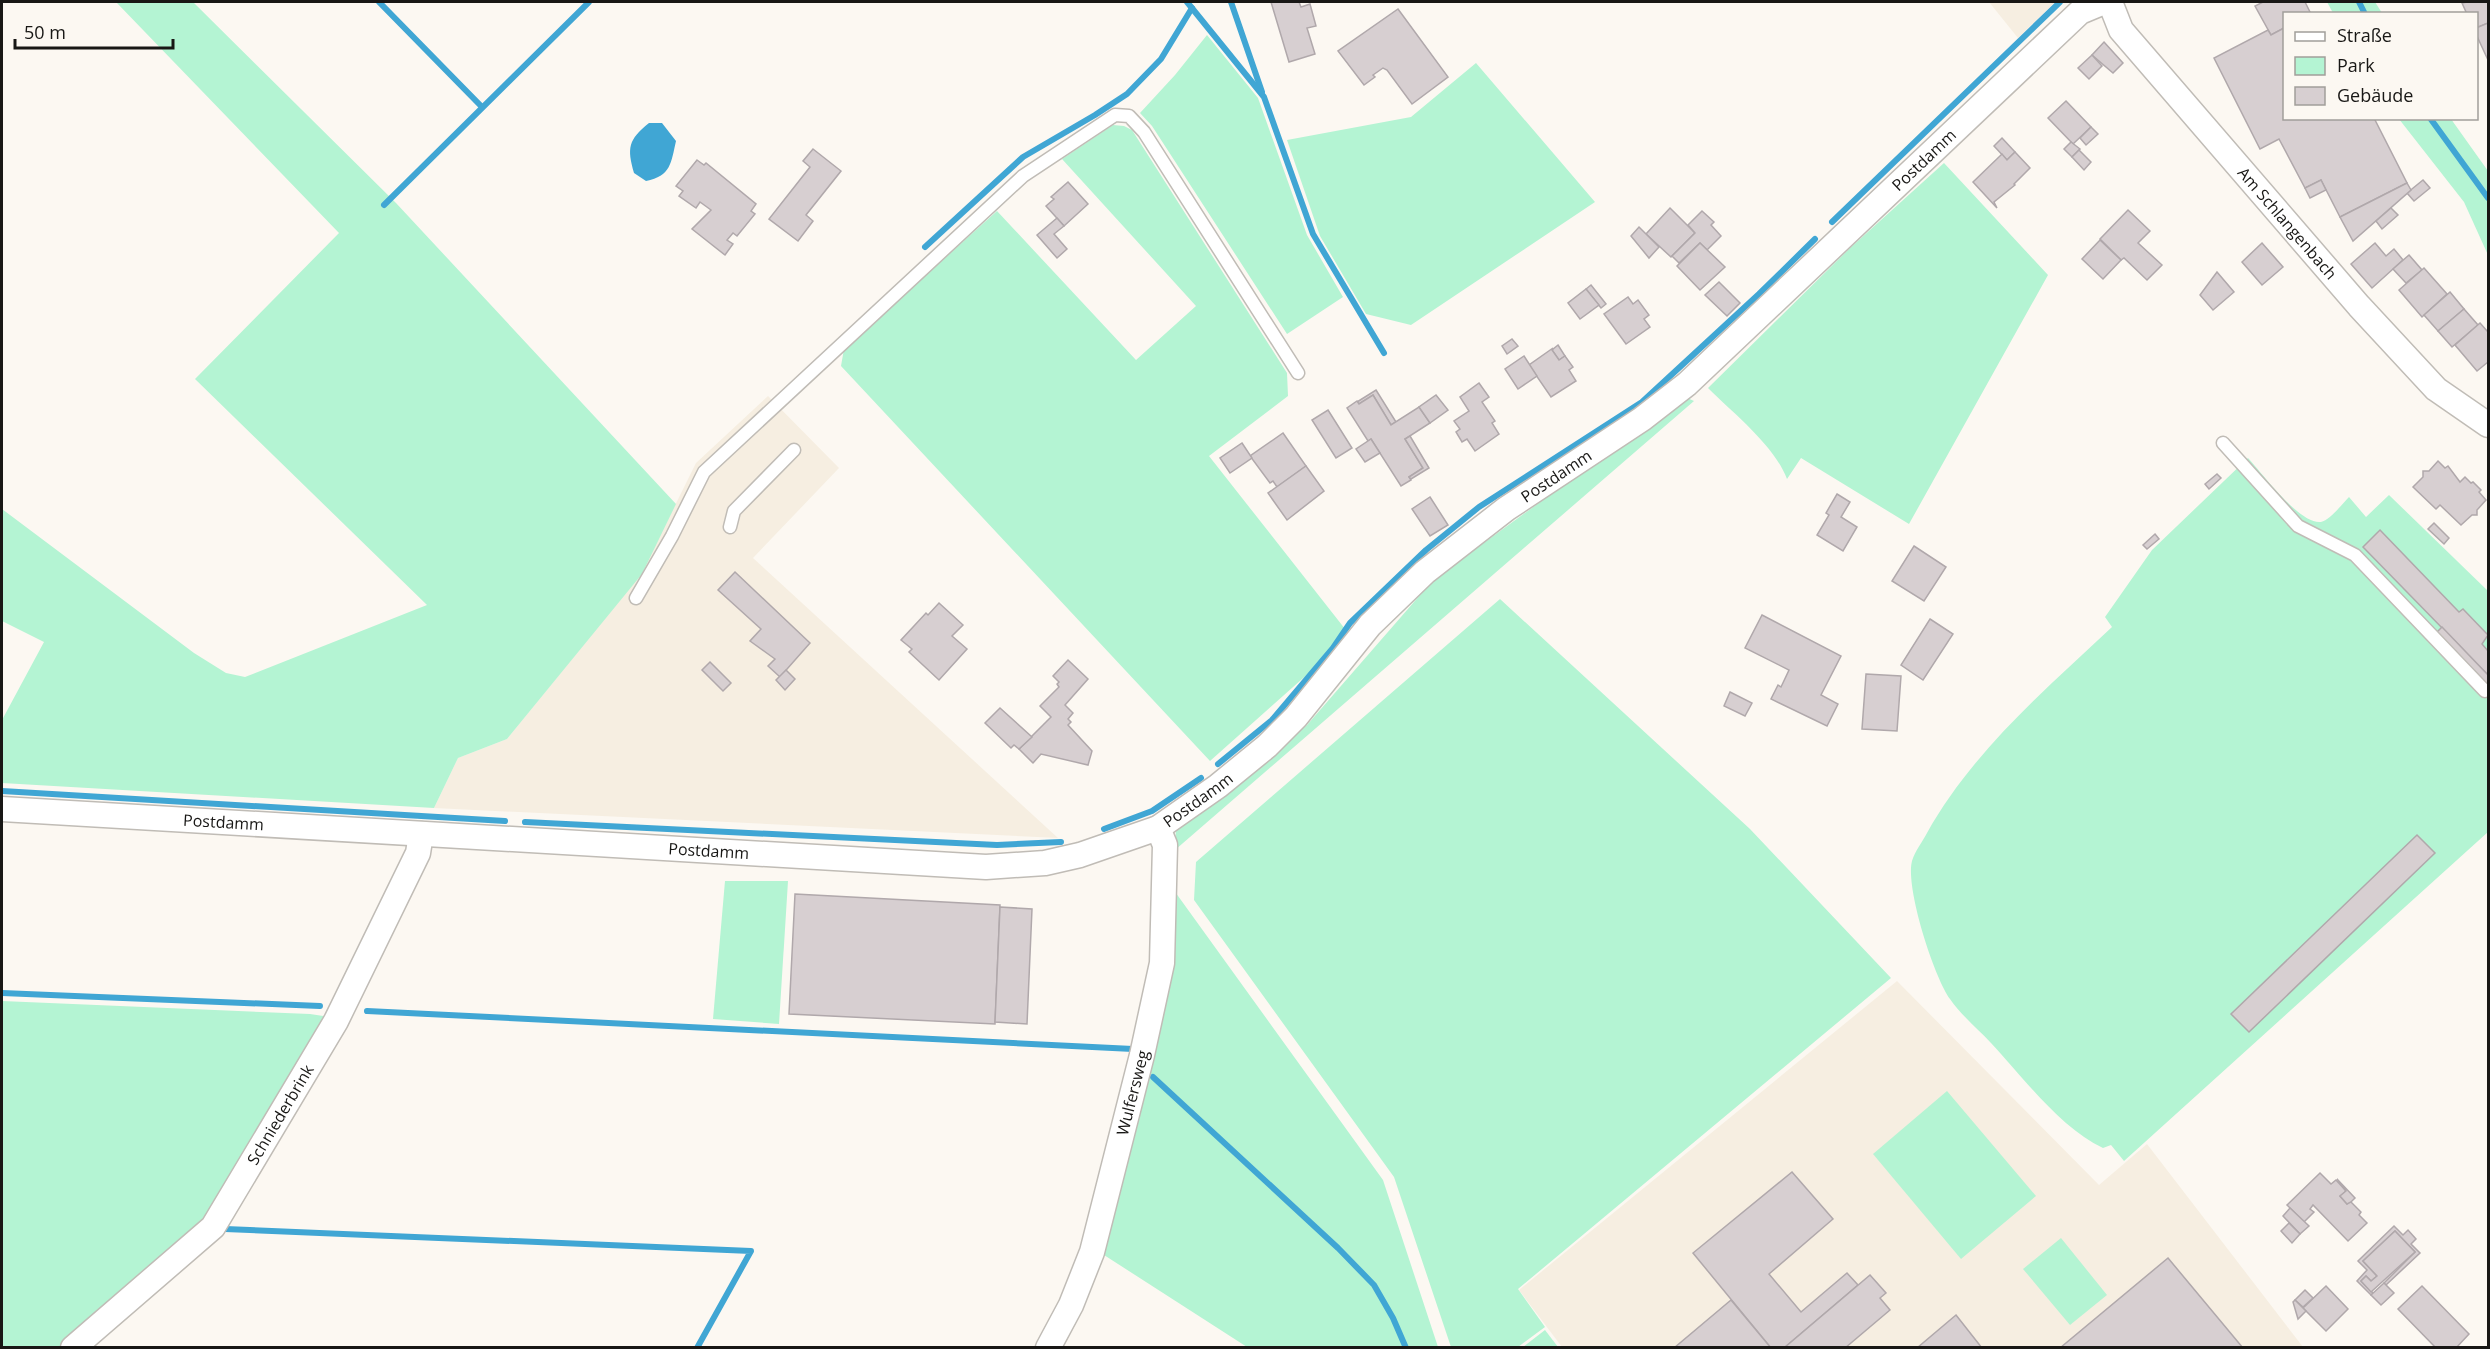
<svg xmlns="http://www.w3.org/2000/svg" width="2490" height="1349" font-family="'Open Sans',sans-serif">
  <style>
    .built { fill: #f6eee1 }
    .green { fill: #b4f4d3 }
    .water { fill: #40a6d4 }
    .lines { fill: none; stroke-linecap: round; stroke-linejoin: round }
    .stream { stroke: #40a6d4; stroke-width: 6 }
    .building { fill: #d7cfd1; stroke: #b0a8ab; stroke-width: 1.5 }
    .lane-casing { stroke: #c0bcb6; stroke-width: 15 }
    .street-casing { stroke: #c0bcb6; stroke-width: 27 }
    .lane { stroke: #fff; stroke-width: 12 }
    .street { stroke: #fff; stroke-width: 24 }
    .labels { text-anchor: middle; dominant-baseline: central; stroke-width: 4.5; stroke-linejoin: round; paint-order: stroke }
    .street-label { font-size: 16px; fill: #181715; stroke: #fcf8f2 }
  </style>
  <rect width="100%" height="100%" fill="#fcf8f2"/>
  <g class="built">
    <path d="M1989,2H2055L2018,38Z"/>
    <path d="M768,396L839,468L753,558L1058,838L434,808L458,758L507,739L641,574L696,463Z"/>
    <path d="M1897,981L2099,1185L2147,1144L2303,1347H1562L1519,1290Z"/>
  </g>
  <g class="green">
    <path d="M116,2H193L396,203L676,504L642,574L507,739L458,758L434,808L2,783V720L44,642L2,621V509L194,653L226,673L245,677L427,605L195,379L339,233Z"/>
    <path d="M2327,2H2375L2382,13H2333Z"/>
    <path d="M1207,35L1258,98L1307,235L1343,297L1287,334L1152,126L1140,113L1175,75Z"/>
    <path d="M1476,63L1595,202L1411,325L1366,314L1320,236L1287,140L1411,117Z"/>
    <path d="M2399,119H2451L2488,171V255L2464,202Z"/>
    <path d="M1113,125L1124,126L1132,130L1287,373L1288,396L1209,456L1349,634L1337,648L1210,761L841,366L844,349L997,211L1136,360L1196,306L1062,159Z"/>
    <path d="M1944,163L2048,275L1909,524L1801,458L1787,479C1774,445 1734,414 1708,388L1849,249Z"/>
    <path d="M1685,397L1694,401L1175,850L1176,828L1307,725L1434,579Z"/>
    <path d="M2248,458C2262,473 2300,525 2321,522C2330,520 2342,504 2349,497L2366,517L2389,495L2488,591V832L2124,1161L2111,1145L2103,1148C2060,1128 2023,1077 1991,1043C1978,1029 1961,1015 1950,999C1934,977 1905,887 1912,861C1915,851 1923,841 1927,833C1972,752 2046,689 2112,627L2105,617L2152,550Z"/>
    <path d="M1500,599L1750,829L1891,978L1518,1289L1545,1327L1518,1347H1451L1394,1177L1194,900L1196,862Z"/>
    <path d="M725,881H788L779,1024L713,1019Z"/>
    <path d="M1173,889L1383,1180L1438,1347H1247L1104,1255L1149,1077Z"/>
    <path d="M2,1001L310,1014L330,1017L208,1224L61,1347L2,1348Z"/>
    <path d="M1947,1091L2036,1196L1961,1259L1873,1154Z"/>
    <path d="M2061,1238L2107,1295L2070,1325L2023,1269Z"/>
    <path d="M1545,1330L1558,1347H1523Z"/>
  </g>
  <path class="water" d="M649,123H662L676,141C671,163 671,176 646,181L634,173C627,148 628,140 649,123Z"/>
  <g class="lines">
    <g class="stream">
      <path d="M379,2L482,107"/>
      <path d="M1187,2L1264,97L1313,234L1384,353"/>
      <path d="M1231,2L1262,92"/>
      <path d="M2359,2L2365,14"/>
      <path d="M2430,118L2488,198"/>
      <path d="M384,205L589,2"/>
      <path d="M1832,222L2060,2"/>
      <path d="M925,247L1023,157L1095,115L1127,94L1161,59L1192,8"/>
      <path d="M1218,764L1272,720L1333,648L1350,623L1426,550L1479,507L1642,402L1759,294L1815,239"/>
      <path d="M2,791L505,821"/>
      <path d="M525,822L997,845L1061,842"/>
      <path d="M1104,829L1152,811L1201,778"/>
      <path d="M2,993L320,1006"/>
      <path d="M367,1011L1133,1049"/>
      <path d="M1153,1077L1338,1248L1374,1285L1393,1318L1406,1348"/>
      <path d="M225,1229L751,1251L697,1348"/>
    </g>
  </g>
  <g class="building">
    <path d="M1271,2H1299L1301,7L1310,4L1316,26L1307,28L1315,54L1289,62Z"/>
    <path d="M2263,2H2305L2311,14H2284V28L2271,35L2255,6Z"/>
    <path d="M2467,2H2488V23L2476,28V14H2467L2462,3Z"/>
    <path d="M1398,9L1448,77L1412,104L1387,70L1383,68L1373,75L1375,77L1364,85L1338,51Z"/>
    <path d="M2488,23V60L2476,34V28Z"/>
    <path d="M2284,28V118H2374L2407,183L2340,217L2321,180L2305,188L2279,139L2260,149L2214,58L2268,30L2271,35Z"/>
    <path d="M2104,42L2123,63L2113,73L2092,55Z"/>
    <path d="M2092,55L2102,66L2089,79L2078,68Z"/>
    <path d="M2066,101L2091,127L2073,144L2048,118Z"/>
    <path d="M2091,127L2098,134L2086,145L2080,138Z"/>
    <path d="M2002,138L2015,152L2007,160L1994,146Z"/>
    <path d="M2071,142L2080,149L2072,157L2064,149Z"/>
    <path d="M813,149L841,171L806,215L813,221L798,241L769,219L810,167L803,161Z"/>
    <path d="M2079,150L2091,162L2084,170L2072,157Z"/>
    <path d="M2015,152L2030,168L2014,184L2015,185L1994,202L1997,208L1973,182L2002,154L2007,160Z"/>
    <path d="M697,160L704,165L706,163L756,204L751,211L755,214L737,236L733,233L727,240L733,244L725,255L692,229L711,210L700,202L696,208L679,196L683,191L676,186Z"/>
    <path d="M2321,180L2326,190L2310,198L2305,188Z"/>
    <path d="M2423,180L2430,188L2414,201L2407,193Z"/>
    <path d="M1068,182L1088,204L1064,226L1046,206L1054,199L1051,197Z"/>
    <path d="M2407,183L2411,190L2353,241L2340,217Z"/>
    <path d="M1670,208L1695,233L1671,257L1646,234Z"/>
    <path d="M2391,208L2398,215L2382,229L2376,221Z"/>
    <path d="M2128,210L2150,231L2138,243L2162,265L2147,280L2124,258L2121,260L2100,239Z"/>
    <path d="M1702,211L1714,222L1711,225L1721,236L1707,250L1700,243L1679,263L1672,256L1695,233L1688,225Z"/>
    <path d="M1057,218L1064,226L1054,234L1067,249L1057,258L1037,235Z"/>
    <path d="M1639,227L1659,247L1649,258L1631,236Z"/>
    <path d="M2100,240L2121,260L2103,279L2082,259Z"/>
    <path d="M1700,243L1725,267L1700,290L1677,266Z"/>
    <path d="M2262,243L2283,267L2262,285L2242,262Z"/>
    <path d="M2375,243L2386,256L2394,249L2403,260L2372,288L2351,264Z"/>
    <path d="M2409,255L2422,270L2406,283L2393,269Z"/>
    <path d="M2424,268L2447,294L2422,317L2399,290Z"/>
    <path d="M2217,272L2234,292L2213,310L2200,295Z"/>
    <path d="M1719,282L1740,303L1727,316L1705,295Z"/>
    <path d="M1591,285L1606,304L1601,308L1586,289Z"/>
    <path d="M1586,289L1599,305L1580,319L1568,303Z"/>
    <path d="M2450,292L2464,309L2438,331L2424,315Z"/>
    <path d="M1628,297L1633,304L1638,300L1649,315L1644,319L1650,327L1626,344L1604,314Z"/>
    <path d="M2464,309L2478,325L2452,347L2438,331Z"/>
    <path d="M2480,323L2488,332V362L2477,371L2455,345Z"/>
    <path d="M1512,339L1518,346L1507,354L1502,346Z"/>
    <path d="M1558,345L1565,356L1559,360L1552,350Z"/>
    <path d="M1553,348L1552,350L1559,360L1565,356L1573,367L1569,370L1576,381L1551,397L1529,365Z"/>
    <path d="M1524,356L1537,376L1518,389L1505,369Z"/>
    <path d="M1479,383L1489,397L1482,402L1495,421L1492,423L1499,434L1475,451L1467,439L1462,442L1456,432L1460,429L1454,421L1469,411L1460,397Z"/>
    <path d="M1376,390L1396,422L1391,425L1373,395L1359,404L1357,402Z"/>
    <path d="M1373,395L1391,425L1419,407L1430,423L1405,439L1423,468L1409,477L1411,480L1401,486L1371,439L1368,441L1347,408L1357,401L1359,404Z"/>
    <path d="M1436,395L1448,410L1430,423L1419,407Z"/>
    <path d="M1328,410L1352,448L1336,458L1312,420Z"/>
    <path d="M1283,433L1306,466L1277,487L1273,481L1270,483L1250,456Z"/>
    <path d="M1410,436L1429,468L1411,479L1409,477L1423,468L1405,439Z"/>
    <path d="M1371,439L1380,453L1365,462L1356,449Z"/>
    <path d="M1242,443L1252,458L1230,473L1220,458Z"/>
    <path d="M2438,461L2445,468L2448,466L2460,482L2465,477L2471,483L2473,482L2481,490L2479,492L2486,500L2477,510V515H2472L2461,525L2440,505L2436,509L2413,487L2423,477V471H2429Z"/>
    <path d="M1306,466L1324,491L1287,520L1268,493Z"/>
    <path d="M2217,474L2221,478L2209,489L2205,484Z"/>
    <path d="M1837,494L1850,502L1841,517L1857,527L1843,551L1817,535L1829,515L1826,513Z"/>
    <path d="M1430,497L1448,525L1430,536L1412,509Z"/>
    <path d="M2434,523L2449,538L2444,544L2428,529Z"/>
    <path d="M2380,530L2459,612L2463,609L2488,635L2482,644L2488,651V675L2363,547Z"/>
    <path d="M2155,534L2159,539L2147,549L2143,545Z"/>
    <path d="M1914,546L1946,567L1924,601L1892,581Z"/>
    <path d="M735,572L810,643L780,677L768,666L775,659L750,641L761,629L718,590Z"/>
    <path d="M939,603L963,625L952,636L967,649L939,680L909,652L912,649L901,640L926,613L928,615Z"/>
    <path d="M1762,615L1841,656L1821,695L1838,704L1827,726L1771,699L1778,685L1781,687L1789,670L1745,648Z"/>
    <path d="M1930,619L1953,634L1923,680L1901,665Z"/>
    <path d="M2442,627L2488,675V685L2437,632Z"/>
    <path d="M1068,660L1088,679L1065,705L1073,713L1068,719L1071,722L1068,725L1092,751L1088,765L1041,754L1033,763L1019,749L1051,717L1040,706L1059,687L1057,684L1059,682L1053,676Z"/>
    <path d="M710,662L731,683L723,691L702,670Z"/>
    <path d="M786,670L795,679L785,690L776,680Z"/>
    <path d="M1866,674L1901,676L1897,731L1862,729Z"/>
    <path d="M1730,692L1752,703L1745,716L1724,706Z"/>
    <path d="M1000,708L1032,737L1019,749L1014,745L1011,748L985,723Z"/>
    <path d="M2417,835L2435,853L2249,1032L2231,1014Z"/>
    <path d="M795,894L1000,905L995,1024L789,1014Z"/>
    <path d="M1000,907L1032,909L1027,1024L995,1022Z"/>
    <path d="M1792,1172L1833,1219L1769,1274L1801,1312L1847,1273L1858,1285L1784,1348H1771L1693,1253Z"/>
    <path d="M2320,1173L2331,1184L2336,1180L2346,1191L2340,1196L2347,1204L2350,1201L2361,1212L2359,1215L2367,1223L2348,1241L2313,1205L2310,1209L2314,1212L2304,1222L2287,1205Z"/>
    <path d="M2337,1179L2355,1198L2351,1202L2347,1204L2340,1196L2346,1191Z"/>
    <path d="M2290,1208L2309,1226L2300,1234L2283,1216Z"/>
    <path d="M2289,1223L2300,1234L2292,1243L2281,1231Z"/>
    <path d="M2394,1226L2403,1235L2408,1230L2416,1239L2411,1244L2420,1253L2386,1285L2384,1283L2415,1252L2395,1231L2363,1261L2377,1276L2371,1281L2366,1276L2361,1281L2373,1293L2371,1295L2357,1281L2367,1270L2358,1261Z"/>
    <path d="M2395,1231L2415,1252L2371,1292L2361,1281L2366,1276L2371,1281L2377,1276L2363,1261Z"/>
    <path d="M2168,1258L2243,1348H2060Z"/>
    <path d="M1870,1275L1886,1293L1880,1298L1890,1310L1845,1348H1784Z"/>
    <path d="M2384,1283L2394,1293L2381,1305L2371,1295Z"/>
    <path d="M2326,1286L2348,1309L2326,1331L2303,1308Z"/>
    <path d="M2422,1286L2469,1334L2456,1348H2436L2398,1309Z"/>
    <path d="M2305,1290L2313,1298L2303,1307L2295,1300Z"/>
    <path d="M1731,1300L1771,1348H1674Z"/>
    <path d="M2295,1300L2306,1311L2298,1319L2293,1302Z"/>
    <path d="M1956,1315L1982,1348H1917Z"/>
  </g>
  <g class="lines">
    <defs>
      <g id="lane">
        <path d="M2223,443L2298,526L2355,555L2485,691"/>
        <path d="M730,527L734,511L794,450"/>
        <path d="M636,598L672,536L704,472L1023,176L1115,115L1129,116L1144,132L1298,373"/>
      </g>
      <g id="street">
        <path id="s1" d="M2110,2L2121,30L2359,306L2436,389L2488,425"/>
        <path id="s2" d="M2,809L986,867L1045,863L1080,855L1158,828L1218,786L1267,746L1296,717L1370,625L1425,572L1506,509L1642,419L1687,384L2080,12L2104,2"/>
        <path id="s3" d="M73,1348L213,1227L336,1021L418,853L421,834"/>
        <path id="s4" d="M1048,1348L1071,1305L1092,1252L1142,1055L1162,963L1165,845L1158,828"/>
      </g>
    </defs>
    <use href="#lane" class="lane-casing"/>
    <use href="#street" class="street-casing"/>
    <use href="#lane" class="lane"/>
    <use href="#street" class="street"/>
  </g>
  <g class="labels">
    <g class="street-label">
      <text stroke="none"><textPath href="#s2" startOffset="2184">Postdamm</textPath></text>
      <text stroke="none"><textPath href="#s1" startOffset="285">Am Schlangenbach</textPath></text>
      <text stroke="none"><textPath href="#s2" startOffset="1698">Postdamm</textPath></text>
      <text stroke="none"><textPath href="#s2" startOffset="1212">Postdamm</textPath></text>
      <text stroke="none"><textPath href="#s2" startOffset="222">Postdamm</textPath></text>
      <text stroke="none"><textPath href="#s2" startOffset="708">Postdamm</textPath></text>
      <text stroke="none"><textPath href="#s4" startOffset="270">Wulfersweg</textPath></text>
      <text stroke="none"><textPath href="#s3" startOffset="316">Schniederbrink</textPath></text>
    </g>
  </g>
  <rect width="2490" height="1349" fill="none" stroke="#181715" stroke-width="6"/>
  <rect x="2283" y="12" width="195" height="108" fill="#fcf8f2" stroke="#a19e9a" stroke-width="1.5"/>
  <rect x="2295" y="32" width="30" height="9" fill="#ffffff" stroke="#a19e9a" stroke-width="1.5"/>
  <text x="2337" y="42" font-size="18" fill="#181715">Straße</text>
  <rect x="2295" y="57" width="30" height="18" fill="#b4f4d3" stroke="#a19e9a" stroke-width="1.5"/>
  <text x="2337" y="72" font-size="18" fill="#181715">Park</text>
  <rect x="2295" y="87" width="30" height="18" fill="#d7cfd1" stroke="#a19e9a" stroke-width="1.5"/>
  <text x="2337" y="102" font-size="18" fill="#181715">Gebäude</text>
  <path d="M15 39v9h158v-9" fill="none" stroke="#181715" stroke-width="3"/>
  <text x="24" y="39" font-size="18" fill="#181715" stroke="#fcf8f2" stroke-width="4.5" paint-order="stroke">50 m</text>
</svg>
